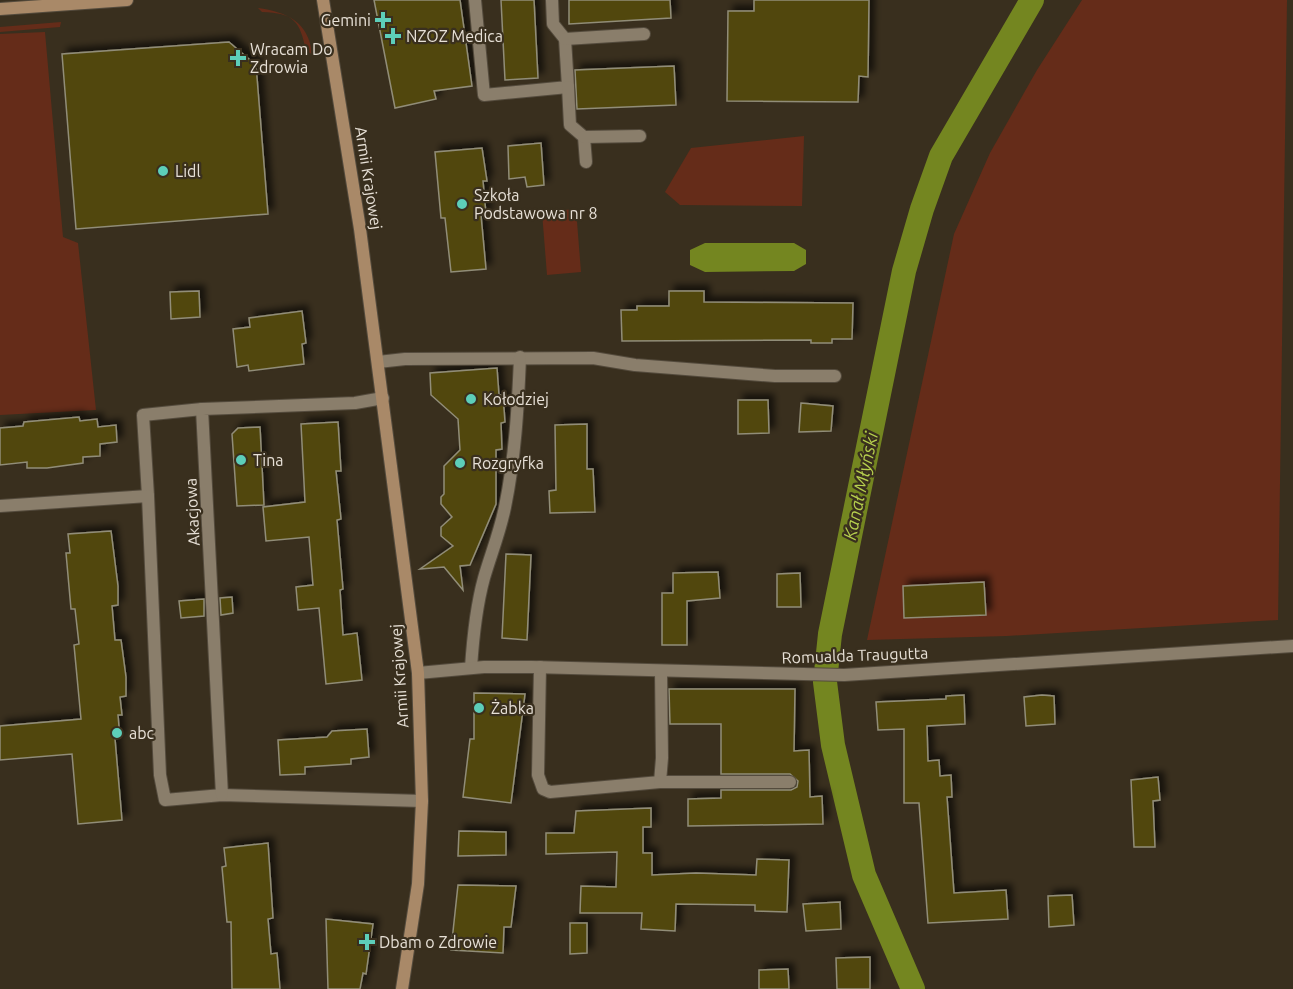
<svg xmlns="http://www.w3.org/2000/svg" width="1293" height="989" font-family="Ubuntu,sans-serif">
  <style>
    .green { fill: #652c19 }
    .water { fill: #748620 }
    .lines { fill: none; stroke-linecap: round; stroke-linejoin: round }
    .canal { stroke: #748620; stroke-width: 24 }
    .building { fill: #51470d; stroke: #918d78; stroke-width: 1.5; filter: url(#shadow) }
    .lane-casing { stroke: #544b3d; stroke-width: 14 }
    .street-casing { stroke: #544b3d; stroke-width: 14 }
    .secondary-casing { stroke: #544b3d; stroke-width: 14 }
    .lane { stroke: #8a7e6b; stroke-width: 12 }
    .street { stroke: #8a7e6b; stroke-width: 12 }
    .secondary { stroke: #a98968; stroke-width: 12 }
    .poi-dot { fill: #5dceb9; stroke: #392f1e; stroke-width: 2 }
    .labels { text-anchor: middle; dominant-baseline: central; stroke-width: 4.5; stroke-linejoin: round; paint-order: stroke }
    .poi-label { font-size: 16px; fill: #e7e0d6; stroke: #392f1e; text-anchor: start }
    .street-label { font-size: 16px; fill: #e7e0d6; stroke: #392f1e }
    .water-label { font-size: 18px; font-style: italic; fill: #b6cf4e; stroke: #392f1e }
  </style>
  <defs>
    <filter id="shadow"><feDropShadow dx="5.5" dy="-5.5" stdDeviation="3" flood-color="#0009"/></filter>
  </defs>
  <rect width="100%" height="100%" fill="#392f1e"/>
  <g class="green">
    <path d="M1082,0H1287L1278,620L1007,636L867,640L954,234L990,153L1037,70Z"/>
    <path d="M258,8C287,12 309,22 312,54L306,51C300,21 294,13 262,12Z"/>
    <path d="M61,22L60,27L0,32V27Z"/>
    <path d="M45,32L63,237L78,243L96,410L0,415V34Z"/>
    <path d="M804,136L802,206L680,205L665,192L691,148Z"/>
    <path d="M576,209L581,272L547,275L542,212Z"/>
  </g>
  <path class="water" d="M705,243H794L806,250V264L794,271L705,272L690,265V250Z"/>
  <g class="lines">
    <path class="canal" d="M913,989L864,875L833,745L825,682L830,634L904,271L922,209L941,156L1032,0"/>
  </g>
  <g class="building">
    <path d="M374,0H460L472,86L434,91L436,99L395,108Z"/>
    <path d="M501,0H534L538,78L505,80Z"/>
    <path d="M569,0H670L671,18L569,24Z"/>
    <path d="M754,0H869L868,77L859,76L858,102L727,101L728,11H754Z"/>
    <path d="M229,42L256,65L268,214L76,229L62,54Z"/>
    <path d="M674,66L676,105L577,109L575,70Z"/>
    <path d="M541,143L544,185L527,187L525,177L509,179L508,146Z"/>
    <path d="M482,148L487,181H483L486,214L481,215L486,269L451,272L445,218H441L435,152Z"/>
    <path d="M199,291L200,317L171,319L170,292Z"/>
    <path d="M669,291H704V302L853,303L852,339H832V343H811V340L622,341L621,310H637V306H669Z"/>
    <path d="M302,311L306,343L302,344L304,364L249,371L248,365L237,367L233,329L250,327L249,318Z"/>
    <path d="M497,368L499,395H503L505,422L501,423L502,449L496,450V504L470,565L460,566L463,590L444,567L420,569L453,546L441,536V527L452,517L441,504V497L444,494V466L460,450L458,419L431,395L430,373Z"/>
    <path d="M738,400H768L769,433L738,434Z"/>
    <path d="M801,403L833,406L831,431L799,432Z"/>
    <path d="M79,417L80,421L97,419L98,427L116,425L117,442L100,444V456L83,457V463L47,468H27V462L0,465V428L23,426L24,422Z"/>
    <path d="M338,422L341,471H336L341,519L337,520L343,589L340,590L343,635L357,633L362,680L326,684L319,608L298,610L296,587L313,585L309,537L266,541L263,507L305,502L301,424Z"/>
    <path d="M587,424V469H593L595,512L550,513L549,491L556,490L555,425Z"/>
    <path d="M260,427L264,505L237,506L232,434L238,428Z"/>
    <path d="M111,531L118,586V605L112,606L115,640H121L126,677V696L120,697L122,715H118L120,738L115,739L122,820L78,824L72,754L0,760V726L81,719L74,645L79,644L75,609H71L66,553H70L68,534Z"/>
    <path d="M506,554L531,555L527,640L502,638Z"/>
    <path d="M718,572L720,598L687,601V645H662V593H673V573Z"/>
    <path d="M800,573L801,607H777V574Z"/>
    <path d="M984,582L986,615L904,618L903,586Z"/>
    <path d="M232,597L233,613L221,615L220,598Z"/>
    <path d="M204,599V616L181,618L179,601Z"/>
    <path d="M669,689H795L794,751L809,750L810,797L822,796L823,824L688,826V799L721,798V790H791L797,787L798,781L790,774H721V724H670Z"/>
    <path d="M474,693L525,694L511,803L463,797L470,739H474Z"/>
    <path d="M964,695L965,724L927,726L928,761L939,760L940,776L951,775L952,797H947L954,893L1006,890L1008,919L928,923L919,803H904V729L878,730L876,702L946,699V696Z"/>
    <path d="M1042,695L1054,696L1055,724L1026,726L1024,697Z"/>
    <path d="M367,729L369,757L351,759V764L305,767V774L280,775L278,740L327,737L332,731Z"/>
    <path d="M1158,777L1160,800L1153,801L1155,847H1134L1131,780Z"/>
    <path d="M651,808V827H643V853H652V875L696,873L756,875L757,859L789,860L787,912L755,911V905L676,904L675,931L641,929L642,913H580L581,886L616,887L617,852L546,854V833H574L576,811Z"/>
    <path d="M459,831L506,832V855L458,856Z"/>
    <path d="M268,843L273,918L268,919L271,954L277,953L280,989H232L231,922H227L222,867L226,866L224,848Z"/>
    <path d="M458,885L516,886L511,927H504L503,953L451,950Z"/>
    <path d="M1072,895L1074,925L1049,927L1048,896Z"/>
    <path d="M840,902L841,929L806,931L803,904Z"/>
    <path d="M326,919L373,924L366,974L363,973L360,989H328Z"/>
    <path d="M570,923H587V953L570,954Z"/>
    <path d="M870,957V989H837L836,958Z"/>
    <path d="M788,969L789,989H759V970Z"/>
  </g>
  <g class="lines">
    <defs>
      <g id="lane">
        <path d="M475,0L484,95L568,87L565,39L553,24L552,0"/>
        <path d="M565,39L644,34"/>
        <path d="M568,87L570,125L584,137L586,162"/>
        <path d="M584,137L640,136"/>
        <path d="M378,362L405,359L593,358L635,365L775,376H835"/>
        <path d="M540,667L538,775L543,789L550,792L660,782L662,758L661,671"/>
        <path d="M471,668C473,637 476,607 484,578C491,554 500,532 505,507C515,458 518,408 520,357"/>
        <path d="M660,782H790"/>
      </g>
      <g id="street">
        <path d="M148,496L143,415L202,409"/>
        <path d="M0,506L148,496L160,775L165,800L222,795L422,801"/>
        <path d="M418,673L484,667H532L844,675L1293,646"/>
        <path d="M222,795L202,409L355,403L383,398"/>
      </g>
      <g id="secondary">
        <path d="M323,0L360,229L418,673L422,801L418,884L402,989"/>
        <path d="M0,9L127,0"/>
      </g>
    </defs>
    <use href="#lane" class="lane-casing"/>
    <use href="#street" class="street-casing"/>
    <use href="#secondary" class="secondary-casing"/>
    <use href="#lane" class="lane"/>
    <use href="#street" class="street"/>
    <use href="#secondary" class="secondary"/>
  </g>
  <g class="poi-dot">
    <path d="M380 11h6v6h6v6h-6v6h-6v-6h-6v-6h6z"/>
    <path d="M390 27h6v6h6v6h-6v6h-6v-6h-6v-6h6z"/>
    <path d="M235 49h6v6h6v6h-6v6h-6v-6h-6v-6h6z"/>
    <circle cx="163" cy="171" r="6"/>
    <circle cx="462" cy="204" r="6"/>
    <circle cx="471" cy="399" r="6"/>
    <circle cx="241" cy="460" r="6"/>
    <circle cx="460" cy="463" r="6"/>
    <circle cx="479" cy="708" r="6"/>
    <circle cx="117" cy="733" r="6"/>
    <path d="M364 933h6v6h6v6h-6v6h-6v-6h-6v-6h6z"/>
  </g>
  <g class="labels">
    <g class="poi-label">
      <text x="371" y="20" text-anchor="end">Gemini</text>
      <text x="406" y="36">NZOZ Medica</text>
      <text x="250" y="49">Wracam Do<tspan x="250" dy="18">Zdrowia</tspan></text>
      <text x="175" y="171">Lidl</text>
      <text x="474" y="195">Szkoła<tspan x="474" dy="18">Podstawowa nr 8</tspan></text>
      <text x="483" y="399">Kołodziej</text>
      <text x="253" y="460">Tina</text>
      <text x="472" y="463">Rozgryfka</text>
      <text x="491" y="708">Żabka</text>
      <text x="129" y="733">abc</text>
      <text x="379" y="942">Dbam o Zdrowie</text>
    </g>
    <g class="street-label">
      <text transform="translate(369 178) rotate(81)">Armii Krajowej</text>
      <text transform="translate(192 512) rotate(-93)">Akacjowa</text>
      <text transform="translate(855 655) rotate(-2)">Romualda Traugutta</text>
      <text transform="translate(399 676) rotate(-94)">Armii Krajowej</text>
    </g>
    <g class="water-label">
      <text transform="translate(860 486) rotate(-78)">Kanał Młyński</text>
    </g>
  </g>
</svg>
